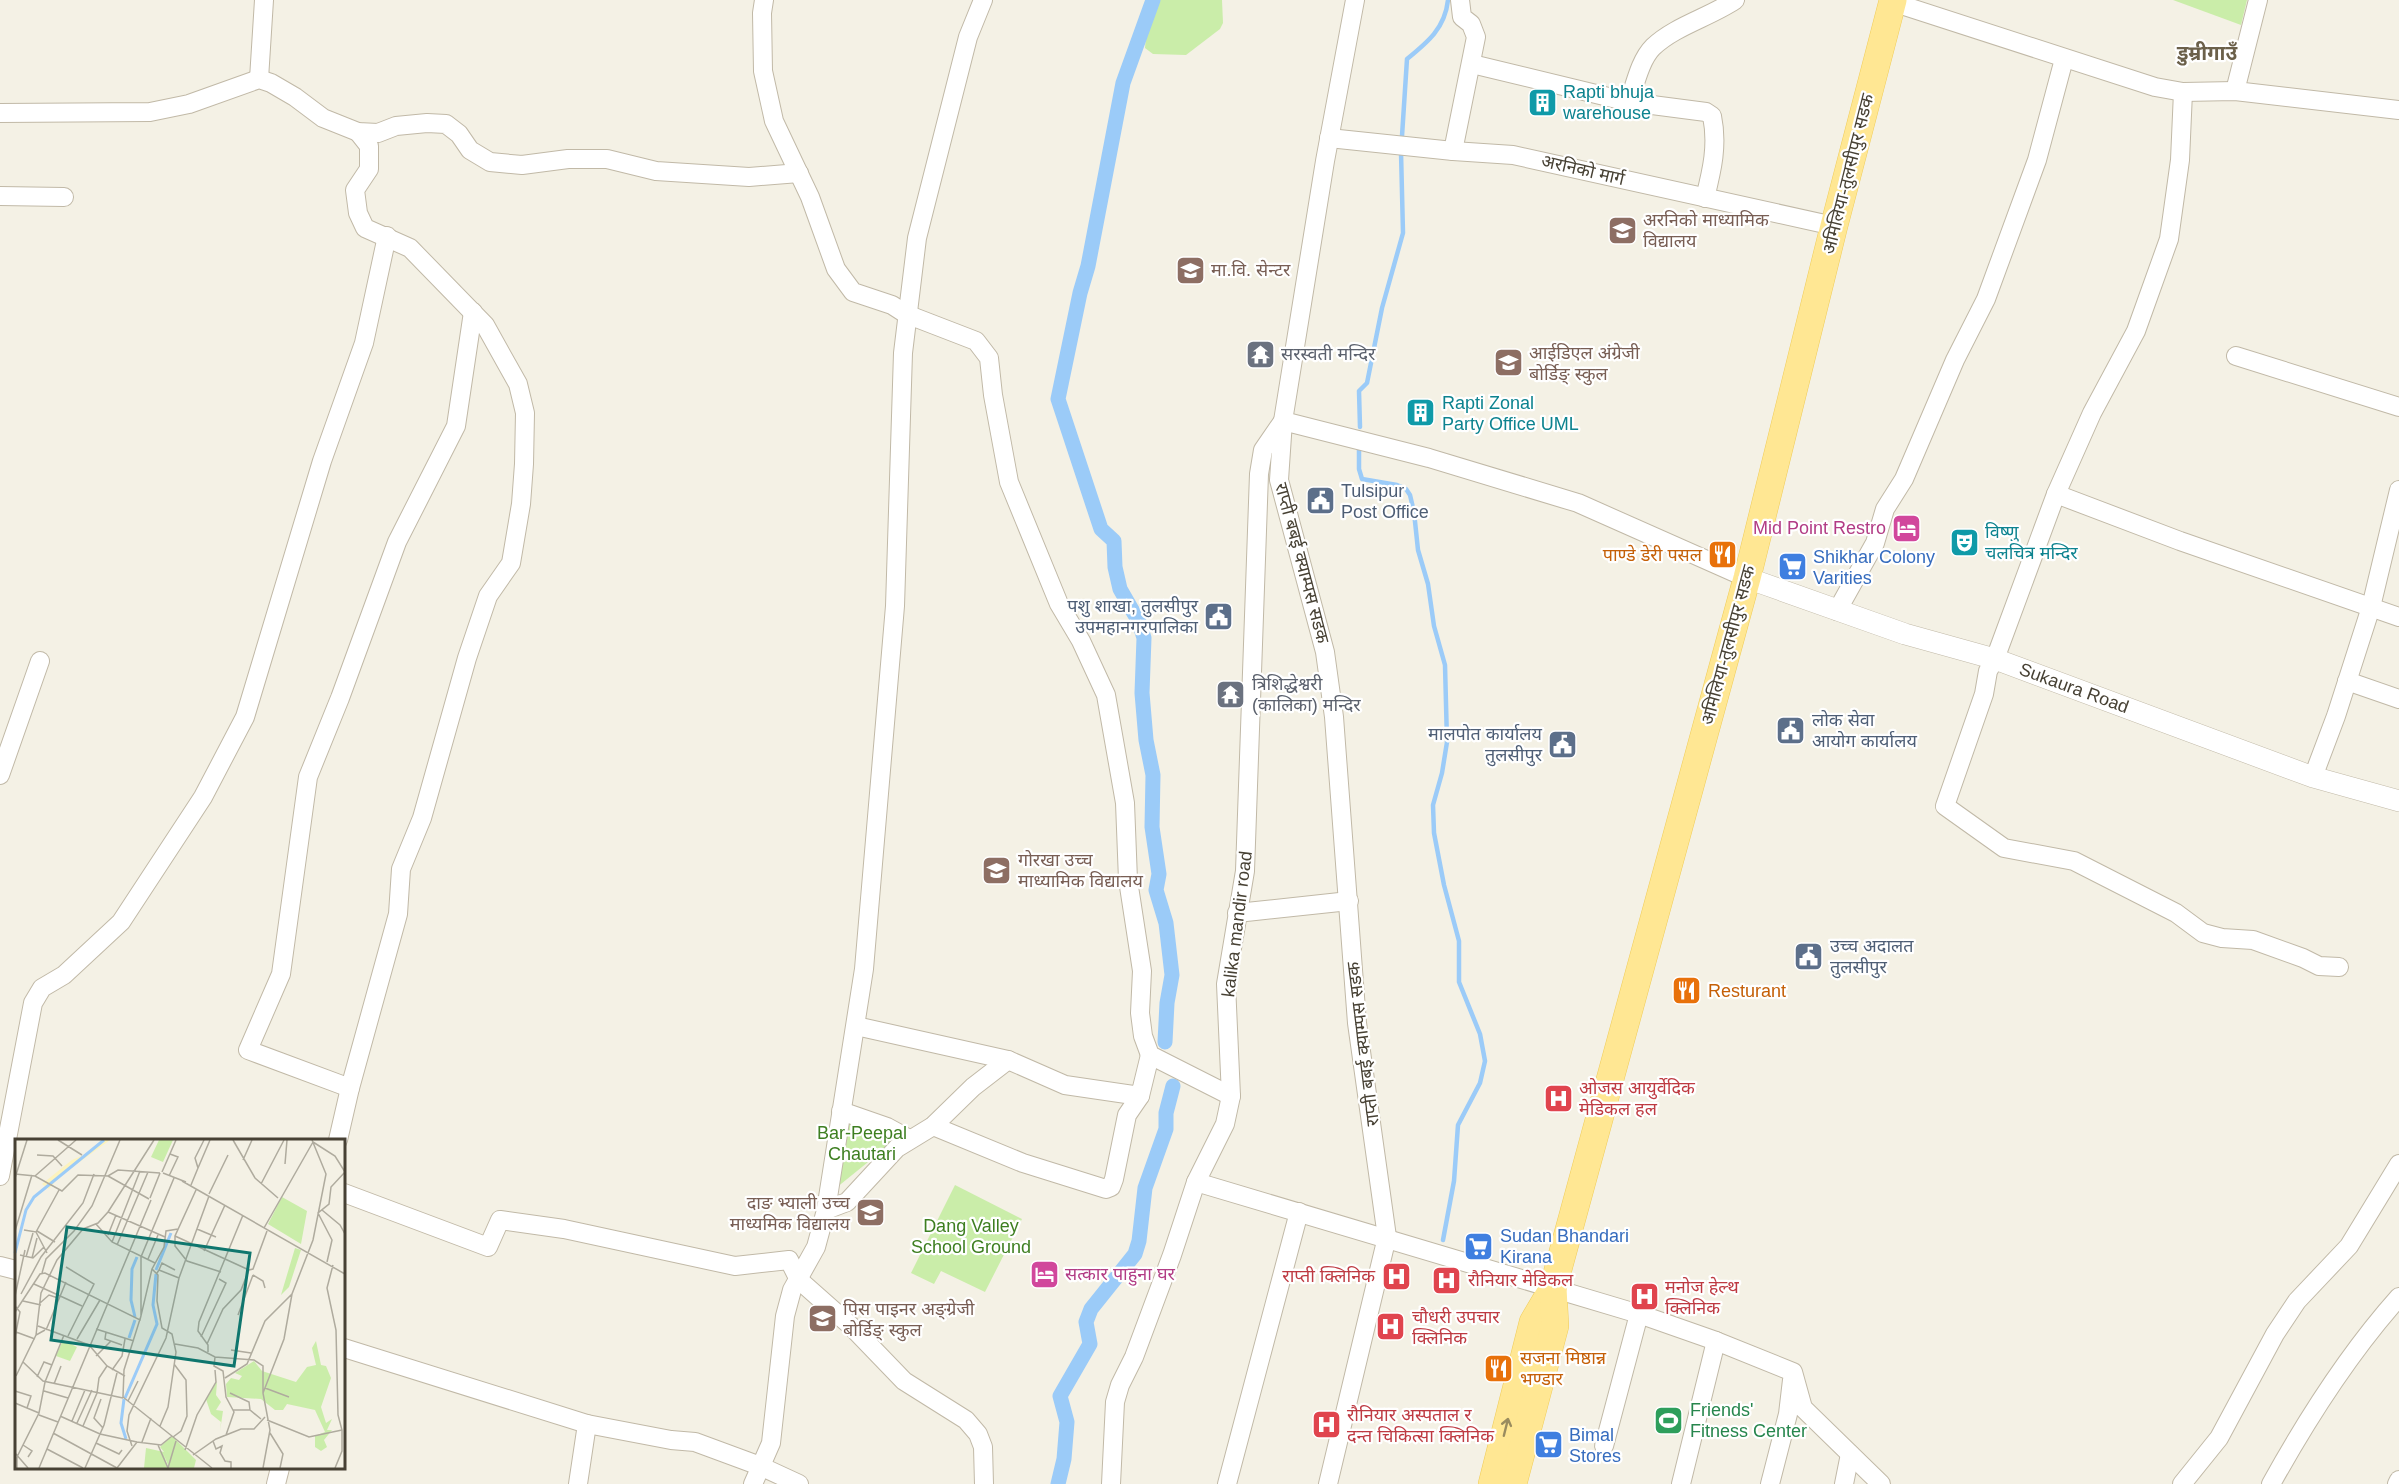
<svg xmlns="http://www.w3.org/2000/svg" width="2399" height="1484" font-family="Helvetica,'Noto Sans Devanagari',sans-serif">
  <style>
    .green { fill: #caeda9 }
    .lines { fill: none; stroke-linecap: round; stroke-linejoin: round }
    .stream { stroke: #9bcbf8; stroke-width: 4.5 }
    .canal { stroke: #9bcbf8; stroke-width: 15 }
    .minor-casing { stroke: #c1b9a7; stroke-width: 20 }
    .tertiary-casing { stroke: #c1b9a7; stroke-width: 22 }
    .primary-casing { stroke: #f0cc58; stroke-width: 28 }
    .minor { stroke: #fff; stroke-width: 18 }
    .tertiary { stroke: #fff; stroke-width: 21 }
    .primary { stroke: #ffe793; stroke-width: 27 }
    .oneway { stroke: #9a8c5f }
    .labels { text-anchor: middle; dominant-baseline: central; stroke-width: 4.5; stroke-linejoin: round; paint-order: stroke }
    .culture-label { font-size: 18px; fill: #0d838f; stroke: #fff; text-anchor: start }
    .street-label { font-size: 18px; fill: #474134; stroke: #fff }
    .education-label { font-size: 18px; fill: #785e54; stroke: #fff; text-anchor: start }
    .worship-label { font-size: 18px; fill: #5b616d; stroke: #fff; text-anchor: start }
    .service-label { font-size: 18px; fill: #4e5e75; stroke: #fff; text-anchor: start }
    .hotel-label { font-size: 18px; fill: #b23c85; stroke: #fff; text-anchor: end }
    .food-label { font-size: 18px; fill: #c56008; stroke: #fff; text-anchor: start }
    .shop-label { font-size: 18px; fill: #366cbe; stroke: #fff; text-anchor: start }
    .health-label { font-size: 18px; fill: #be3a42; stroke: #fff; text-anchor: start }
    .park-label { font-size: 18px; fill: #3e7f21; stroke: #fff }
    .leisure-label { font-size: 18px; fill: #27864d; stroke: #fff; text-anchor: start }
    .neighbourhood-label { font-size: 20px; font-weight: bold; fill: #6b604a; stroke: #fff }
    .inset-river { fill: none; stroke: #9bcbf8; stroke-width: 3 }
    .inset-road { fill: none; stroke: #afab9e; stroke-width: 1.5 }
    .view { fill: #0f766e; fill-opacity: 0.15; stroke: #0f766e; stroke-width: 3 }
    .inset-edge { fill: none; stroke: #474134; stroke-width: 3 }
  </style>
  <rect width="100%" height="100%" fill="#f4f1e5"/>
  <g class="green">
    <path d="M1160,0H1222L1223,23L1220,29L1186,55L1153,54L1145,48L1146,36Z"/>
    <path d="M2173,0H2247L2241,25Z"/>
    <path d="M848,1119L899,1137L836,1188Z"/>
    <path d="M955,1185L1022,1219L985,1292L941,1271L934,1284L911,1273Z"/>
  </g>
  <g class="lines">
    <g class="stream">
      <path d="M1402,136L1407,59C1428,42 1445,28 1448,0"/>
      <path d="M1360,427L1359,391L1367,383L1382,308L1403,233L1401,152"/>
      <path d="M1359,448V469L1362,479L1397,485L1406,489L1410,495L1414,512L1418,550L1428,584L1434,626L1445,665L1447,742L1442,773L1433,805L1434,833L1444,885L1459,941V982L1480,1034L1485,1061L1480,1083L1458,1125L1454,1181L1443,1240"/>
    </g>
    <g class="canal">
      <path d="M1153,0L1123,83L1088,266L1080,293L1058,399L1101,529L1114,541L1115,567L1120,589L1139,622L1144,638L1142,693L1146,740L1153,775L1152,827L1159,874L1156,890L1166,923L1172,975L1167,1003L1165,1042"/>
      <path d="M1058,1484L1064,1459L1067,1422L1060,1396L1090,1344L1086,1322L1091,1309L1135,1254L1139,1241L1145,1188L1166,1129V1113L1173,1086"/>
    </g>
    <defs>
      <g id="minor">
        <path d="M764,0L762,13L763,71L774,121L810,197L836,269L853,292L892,305L906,314L976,341L989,358L993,395L1009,482L1059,604L1081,641L1106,695L1125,803L1128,880L1142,971L1140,1013L1143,1036L1150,1055L1231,1096"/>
        <path d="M1892,0V2L2155,87L2183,92L2235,91L2399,110"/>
        <path d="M1472,64L1629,102L1706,112L1712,116C1718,145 1712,170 1705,198"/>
        <path d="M259,79L264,0"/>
        <path d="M2235,91L2258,0"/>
        <path d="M2183,92L2180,160L2169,239L2136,331L2092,413L2056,494L1995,659L1988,671L1984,694L1945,806L2004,848L2074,861L2176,913L2203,933L2222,938L2253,940L2303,958L2319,966L2339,967"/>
        <path d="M1629,102C1635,85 1640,60 1653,47C1675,26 1710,17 1735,0"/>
        <path d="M0,113L150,112L189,104L259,79L271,83L295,97L323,118L358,132L378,133L396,126L427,123L446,124L459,134L470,150L490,162L522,165L568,159H607L656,171L749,177L799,173"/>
        <path d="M1329,138L1453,151L1513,155L1834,226"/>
        <path d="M1453,151L1476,37L1471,24L1462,17L1460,0"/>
        <path d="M0,196L64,197"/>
        <path d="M2236,356L2399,407"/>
        <path d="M2056,494L2180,541L2399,617"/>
        <path d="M1837,611L1875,543L1885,509L1904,479L1955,360L1986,299L2037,160L2064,59"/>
        <path d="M2347,681L2399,699"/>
        <path d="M0,775L40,661"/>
        <path d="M2313,777L2336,716L2371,607L2399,490"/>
        <path d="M1237,913L1349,901"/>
        <path d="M856,1026L1008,1060L1065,1085L1140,1096L1150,1055"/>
        <path d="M350,1088L248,1050L281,974L308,777L340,698L397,542L456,426L473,312"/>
        <path d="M841,1111L887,1127L909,1139"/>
        <path d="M933,1126L1023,1163L1106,1189L1111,1187L1114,1179L1127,1115L1140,1096"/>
        <path d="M338,1140L350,1088L398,914L401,869L422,818L467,658L488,596L511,563L521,504L524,464L525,413L518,384L485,325L410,248L365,228L358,213L355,190L369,169V146L358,132"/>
        <path d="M0,1176L33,1003L42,988L64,975L121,922L203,797L245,717L322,461L364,343L387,236"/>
        <path d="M1196,1182L1639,1314L1716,1341L1793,1372L1803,1408L1881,1484"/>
        <path d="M344,1193L488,1247L500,1220L564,1229L735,1266L789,1260L799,1280L851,1326L904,1381L966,1420L978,1434L983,1447L984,1484"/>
        <path d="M826,1210L847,1202L897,1148L933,1126L973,1087L1008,1060"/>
        <path d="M0,1266L16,1270"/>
        <path d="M344,1348L587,1424L671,1440L695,1442L760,1466L799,1484"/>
        <path d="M1604,1446L1639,1314"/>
        <path d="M276,1484L280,1468"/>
        <path d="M578,1484L587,1424"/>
        <path d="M753,1484L771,1443L785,1316L792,1290L816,1247L826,1210L864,969L895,606L903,353L917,238L968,37L983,0"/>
        <path d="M1111,1484L1115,1402L1120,1385L1134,1357L1172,1255L1196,1182L1225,1124L1231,1096L1226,984L1245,871L1259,474L1263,450L1283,421L1429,458L1578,503L1747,578"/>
        <path d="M1227,1484L1299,1212"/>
        <path d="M1328,1484L1387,1237L1357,1023L1334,717L1325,652L1279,480L1283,421L1325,161L1355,0"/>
        <path d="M1681,1484L1716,1341"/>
        <path d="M1770,1484L1788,1414L1792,1380"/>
        <path d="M1844,1484L1850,1454"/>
        <path d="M2182,1484L2219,1438L2275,1334L2297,1301L2349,1246L2399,1164"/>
        <path d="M2271,1484C2307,1419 2349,1353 2399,1297"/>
        <path d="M2397,1484L2399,1480"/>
      </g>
      <path id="tertiary" d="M1747,578L1905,634L1995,659L2313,777L2399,801"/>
      <g id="primary">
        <path d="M1492,1484L1533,1322L1553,1288L1747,578L1834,226L1893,0"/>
        <path d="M1513,1484L1555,1326L1553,1288"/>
      </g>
    </defs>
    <use href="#minor" class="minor-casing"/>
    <use href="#tertiary" class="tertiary-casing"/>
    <use href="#primary" class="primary-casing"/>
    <use href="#minor" class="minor"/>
    <use href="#tertiary" class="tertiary"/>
    <use href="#primary" class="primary"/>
  </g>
  <defs><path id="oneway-shaft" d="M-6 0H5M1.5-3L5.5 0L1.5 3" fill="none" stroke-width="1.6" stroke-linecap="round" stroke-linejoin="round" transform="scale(1.5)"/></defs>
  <use class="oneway" href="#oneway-shaft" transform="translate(1506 1427) rotate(-76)"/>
  <defs>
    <symbol id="building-square" viewBox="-11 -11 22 22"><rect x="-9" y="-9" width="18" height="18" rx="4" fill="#0f9aa8" stroke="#fff"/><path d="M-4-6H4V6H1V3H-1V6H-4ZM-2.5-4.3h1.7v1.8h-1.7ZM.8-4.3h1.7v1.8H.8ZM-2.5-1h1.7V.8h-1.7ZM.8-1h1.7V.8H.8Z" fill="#fff"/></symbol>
    <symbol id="school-square" viewBox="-11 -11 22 22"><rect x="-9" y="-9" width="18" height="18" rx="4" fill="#8d6e63" stroke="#fff"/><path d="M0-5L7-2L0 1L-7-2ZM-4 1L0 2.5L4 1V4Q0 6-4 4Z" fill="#fff"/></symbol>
    <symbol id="temple-square" viewBox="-11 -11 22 22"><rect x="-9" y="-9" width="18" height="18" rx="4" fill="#6b7280" stroke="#fff"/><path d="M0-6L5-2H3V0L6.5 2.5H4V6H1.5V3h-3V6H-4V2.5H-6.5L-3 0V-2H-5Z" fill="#fff"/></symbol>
    <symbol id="civic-square" viewBox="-11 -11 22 22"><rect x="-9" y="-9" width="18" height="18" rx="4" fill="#5c6f8a" stroke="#fff"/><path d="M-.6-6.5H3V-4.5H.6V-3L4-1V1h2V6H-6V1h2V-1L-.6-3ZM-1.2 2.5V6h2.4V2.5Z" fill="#fff"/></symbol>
    <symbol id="hotel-square" viewBox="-11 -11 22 22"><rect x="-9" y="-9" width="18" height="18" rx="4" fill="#d1479c" stroke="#fff"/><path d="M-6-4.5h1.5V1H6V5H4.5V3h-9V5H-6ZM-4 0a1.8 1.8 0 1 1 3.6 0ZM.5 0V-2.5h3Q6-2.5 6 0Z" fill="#fff"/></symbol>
    <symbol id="theatre-square" viewBox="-11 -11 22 22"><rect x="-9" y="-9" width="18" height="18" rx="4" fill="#0f9aa8" stroke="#fff"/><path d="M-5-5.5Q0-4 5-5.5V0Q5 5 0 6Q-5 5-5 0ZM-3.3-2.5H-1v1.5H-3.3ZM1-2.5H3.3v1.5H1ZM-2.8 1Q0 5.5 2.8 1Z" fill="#fff"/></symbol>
    <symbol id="restaurant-square" viewBox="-11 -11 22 22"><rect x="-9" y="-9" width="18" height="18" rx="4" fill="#e8710a" stroke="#fff"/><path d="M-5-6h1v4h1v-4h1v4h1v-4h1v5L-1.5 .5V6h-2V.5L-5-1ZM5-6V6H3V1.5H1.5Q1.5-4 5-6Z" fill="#fff"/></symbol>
    <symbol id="supermarket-square" viewBox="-11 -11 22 22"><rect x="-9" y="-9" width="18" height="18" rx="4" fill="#3f7fe0" stroke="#fff"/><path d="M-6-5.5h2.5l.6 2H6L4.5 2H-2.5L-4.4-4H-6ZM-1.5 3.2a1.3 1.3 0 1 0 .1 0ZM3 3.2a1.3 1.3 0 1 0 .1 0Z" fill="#fff"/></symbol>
    <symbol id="hospital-square" viewBox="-11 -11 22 22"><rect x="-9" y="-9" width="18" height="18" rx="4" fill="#e0444e" stroke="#fff"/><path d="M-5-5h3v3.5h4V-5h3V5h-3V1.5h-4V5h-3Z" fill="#fff"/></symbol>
    <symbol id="stadium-square" viewBox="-11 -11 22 22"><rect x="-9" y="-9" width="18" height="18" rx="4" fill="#2e9e5b" stroke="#fff"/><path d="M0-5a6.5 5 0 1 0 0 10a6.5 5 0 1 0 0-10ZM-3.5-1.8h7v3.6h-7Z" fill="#fff"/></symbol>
  </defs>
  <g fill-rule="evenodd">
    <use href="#building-square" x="1526" y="86" width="33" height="33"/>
    <use href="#school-square" x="1606" y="214" width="33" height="33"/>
    <use href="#school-square" x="1174" y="254" width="33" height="33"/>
    <use href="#temple-square" x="1244" y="338" width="33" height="33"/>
    <use href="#school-square" x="1492" y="346" width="33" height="33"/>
    <use href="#building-square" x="1404" y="396" width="33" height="33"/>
    <use href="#civic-square" x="1304" y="484" width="33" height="33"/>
    <use href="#hotel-square" x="1890" y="512" width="33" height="33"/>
    <use href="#theatre-square" x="1948" y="526" width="33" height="33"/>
    <use href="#restaurant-square" x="1706" y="538" width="33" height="33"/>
    <use href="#supermarket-square" x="1776" y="550" width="33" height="33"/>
    <use href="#civic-square" x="1202" y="600" width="33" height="33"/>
    <use href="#temple-square" x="1214" y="678" width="33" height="33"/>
    <use href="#civic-square" x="1774" y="714" width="33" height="33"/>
    <use href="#civic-square" x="1546" y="728" width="33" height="33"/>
    <use href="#school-square" x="980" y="854" width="33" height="33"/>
    <use href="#civic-square" x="1792" y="940" width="33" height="33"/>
    <use href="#restaurant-square" x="1670" y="974" width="33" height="33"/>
    <use href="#hospital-square" x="1542" y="1082" width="33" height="33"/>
    <use href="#school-square" x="854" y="1196" width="33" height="33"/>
    <use href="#supermarket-square" x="1462" y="1230" width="33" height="33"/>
    <use href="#hotel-square" x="1028" y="1258" width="33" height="33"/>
    <use href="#hospital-square" x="1380" y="1260" width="33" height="33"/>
    <use href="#hospital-square" x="1430" y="1264" width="33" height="33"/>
    <use href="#hospital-square" x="1628" y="1280" width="33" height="33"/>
    <use href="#school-square" x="806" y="1302" width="33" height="33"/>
    <use href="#hospital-square" x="1374" y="1310" width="33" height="33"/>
    <use href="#restaurant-square" x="1482" y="1352" width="33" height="33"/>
    <use href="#stadium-square" x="1652" y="1404" width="33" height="33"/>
    <use href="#hospital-square" x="1310" y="1408" width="33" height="33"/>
    <use href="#supermarket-square" x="1532" y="1428" width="33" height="33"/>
  </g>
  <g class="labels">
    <g class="culture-label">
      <text x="1563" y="92">Rapti bhuja<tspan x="1563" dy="21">warehouse</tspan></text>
      <text x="1442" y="403">Rapti Zonal<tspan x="1442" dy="21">Party Office UML</tspan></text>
      <text x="1985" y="532">विष्णु<tspan x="1985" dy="21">चलचित्र मन्दिर</tspan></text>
    </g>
    <g class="street-label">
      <text transform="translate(1583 170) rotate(13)">अरनिको मार्ग</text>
      <text transform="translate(1848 174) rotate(-76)">अमिलिया-तुलसीपुर सडक</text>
      <text transform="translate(1302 563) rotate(75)">राप्ती बबई क्याम्पस सडक</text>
      <text transform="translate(1728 645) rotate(-75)">अमिलिया-तुलसीपुर सडक</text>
      <text transform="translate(2074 688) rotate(20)">Sukaura Road</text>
      <text transform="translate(1237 924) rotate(-83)">kalika mandir road</text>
      <text transform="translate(1363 1044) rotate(-97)">राप्ती बबई क्याम्पस सडक</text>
    </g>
    <g class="education-label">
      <text x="1643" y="220">अरनिको माध्यामिक<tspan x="1643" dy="21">विद्यालय</tspan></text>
      <text x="1211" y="270">मा.वि. सेन्टर</text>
      <text x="1529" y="353">आईडिएल अंग्रेजी<tspan x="1529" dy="21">बोर्डिङ् स्कुल</tspan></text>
      <text x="1018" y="860">गोरखा उच्च<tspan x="1018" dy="21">माध्यामिक विद्यालय</tspan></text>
      <text x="850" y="1203" text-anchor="end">दाङ भ्याली उच्च<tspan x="850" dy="21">माध्यमिक विद्यालय</tspan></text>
      <text x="843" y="1309">पिस पाइनर अङ्‍ग्रेजी<tspan x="843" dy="21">बोर्डिङ् स्कुल</tspan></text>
    </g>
    <g class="worship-label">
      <text x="1281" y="354">सरस्वती मन्दिर</text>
      <text x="1252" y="684">त्रिशिद्धेश्वरी<tspan x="1252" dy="21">(कालिका) मन्दिर</tspan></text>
    </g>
    <g class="service-label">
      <text x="1341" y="491">Tulsipur<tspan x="1341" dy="21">Post Office</tspan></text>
      <text x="1198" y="606" text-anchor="end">पशु शाखा, तुलसीपुर<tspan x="1198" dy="21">उपमहानगरपालिका</tspan></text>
      <text x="1812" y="720">लोक सेवा<tspan x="1812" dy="21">आयोग कार्यालय</tspan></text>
      <text x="1542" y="734" text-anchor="end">मालपोत कार्यालय<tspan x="1542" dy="21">तुलसीपुर</tspan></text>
      <text x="1830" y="946">उच्च अदालत<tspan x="1830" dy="21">तुलसीपुर</tspan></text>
    </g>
    <g class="hotel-label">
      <text x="1886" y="528">Mid Point Restro</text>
      <text x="1065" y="1274" text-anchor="start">सत्कार पाहुना घर</text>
    </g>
    <g class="food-label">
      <text x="1702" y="555" text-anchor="end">पाण्डे डेरी पसल</text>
      <text x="1708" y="991">Resturant</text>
      <text x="1520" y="1358">सजना मिष्ठान्न<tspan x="1520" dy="21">भण्डार</tspan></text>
    </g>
    <g class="shop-label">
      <text x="1813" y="557">Shikhar Colony<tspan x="1813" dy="21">Varities</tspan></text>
      <text x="1500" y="1236">Sudan Bhandari<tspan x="1500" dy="21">Kirana</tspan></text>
      <text x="1569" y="1435">Bimal<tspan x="1569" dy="21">Stores</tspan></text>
    </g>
    <g class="health-label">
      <text x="1579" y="1088">ओजस आयुर्वेदिक<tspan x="1579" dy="21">मेडिकल हल</tspan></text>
      <text x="1375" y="1276" text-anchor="end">राप्ती क्लिनिक</text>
      <text x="1468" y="1280">रौनियार मेडिकल</text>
      <text x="1665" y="1287">मनोज हेल्थ<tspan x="1665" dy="21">क्लिनिक</tspan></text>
      <text x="1412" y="1317">चौधरी उपचार<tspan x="1412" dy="21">क्लिनिक</tspan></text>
      <text x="1347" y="1415">रौनियार अस्पताल र<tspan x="1347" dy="21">दन्त चिकित्सा क्लिनिक</tspan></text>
    </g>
    <g class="park-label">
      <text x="862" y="1133">Bar-Peepal<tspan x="862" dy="21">Chautari</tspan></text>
      <text x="971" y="1226">Dang Valley<tspan x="971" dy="21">School Ground</tspan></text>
    </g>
    <g class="leisure-label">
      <text x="1690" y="1410">Friends'<tspan x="1690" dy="21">Fitness Center</tspan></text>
    </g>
    <g class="neighbourhood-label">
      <text x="2207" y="53">डुम्रीगाउँ</text>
    </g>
  </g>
  <g transform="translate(15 1139)">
    <rect width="330" height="330" fill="#f4f1e5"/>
    <path d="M144,1H158L148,23L136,18ZM267,58L292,72L286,105L253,85ZM280,109L286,111L274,148L266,156ZM48,201L62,208L55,222L41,217ZM301,202L306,226L311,227L316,239L306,268L311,284L317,280L312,291H317L309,301L312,308L306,312L300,308V297L310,293L300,271L272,265L268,271H260L246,260L212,258L211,245L216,239L224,241L227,237L220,234L239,222L247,232L281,243L292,228L301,226L297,209ZM202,243L201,256L206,263L201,271L208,272L205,292L206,283L196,275L191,260ZM157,297L181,321L179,329H154L149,316L153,329H129L131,309L149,313L145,308Z" fill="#caeda9"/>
    <path d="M86,1H95L45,37L34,50L27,45L57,21L76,13Z" fill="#fdf3bd"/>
    <path class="inset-river" d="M0,114L11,71L19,58L89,1M141,131L156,94M120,178L116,161L117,130L122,118M114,199L120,181M110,259L142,185L138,166L141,135M109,260L106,284L111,300"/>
    <path class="inset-road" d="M43,1L67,16M218,1L240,39L263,59M298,3L320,17L330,33M22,16L38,17L47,27M228,21L237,1M270,25L272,1M183,29L195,1M147,33L161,1M148,34L171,43M0,35L20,37L47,52L63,36L93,37L103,31L145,34M20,37L61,1M93,37L134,60M154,37L163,18L155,15M0,39L12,1M159,39L126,118V177L109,231L108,258L197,329M167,42L330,135M246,45L269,1M176,46L183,29L180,19L189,1M181,51L160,97V107L172,122L206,133M194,55L213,16M135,59L145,34M307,71L325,86L330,95M93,73L150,98M81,85L97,103L140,124M249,89L298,3M182,90L201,98M9,91L21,93L44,51M0,92L17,36M22,92L40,103M21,93L32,114M93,96L101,76M160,97L234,131M97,103L125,32M102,106L133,33M189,112L210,66M5,116L18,119L29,108M11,118L18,94M17,119L22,99M133,120L143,96M312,123L317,101L303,74L314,65L316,48L330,33M318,126L312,149L321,191L323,276L327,291V312L320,329M51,128L79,145L53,197M137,130L143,136L142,162L147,189L157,195L161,213L153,268L145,287M144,131L147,124L160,131M27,134L31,120L59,92L77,67L105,1M142,134L144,131L164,139M238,136L248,142L250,149M19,145L67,167M6,155L26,118L68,64L79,35M0,157L10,111M8,162L26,166M25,164L34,156L43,159M0,167L5,173L0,198M0,173L25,135L30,134L125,181L137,130L149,108L151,92L163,90M223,176L238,136M23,187L74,206L92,227L110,237M81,190L119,202M31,191L51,143M1,193L20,200M91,193L90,200L107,206M21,196L26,154L42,121L68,90L83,84L93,73L139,1M186,198L211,144L204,140M62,200L85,161M160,205L183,209L200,218L239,221L248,227V254M192,205L208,170L226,151L234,131L238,130L252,92M216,211L236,214M193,213V206L183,192L184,183L228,76M81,217L96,202M200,218L199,227L208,232L211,258L219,273L211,296M8,223L28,242L108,259M0,226V251M97,231L107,217L110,200M1,237L21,196L30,191M22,238L29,223L37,226M210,239L232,225L250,182L277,155M39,245L46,227M250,249L274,258M0,252L16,257L12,269M29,252L53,259M215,254L234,263L235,271M86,260L79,279L88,289M113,262L123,242M0,264L24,274M218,271H235L246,280M24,276L43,283M45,277L85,295L122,303M252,281L294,298L327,291M57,282L70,251M62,284L77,251M68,287L82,254L84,239L92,227M38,294L102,329M255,294L268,315L265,329M158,298L166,292L172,277L171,241L159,225M198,302L201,310L207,307L205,314L210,322L216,323V329M127,303L136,279M81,304L104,315L107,311M8,306L17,312L13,318M143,306L153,329M117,307L112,292L114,276L151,199L164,139L194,57M32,310L68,329M170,311L182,276L201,243L200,231M0,314L13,329M178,316L201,300L226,290H239L250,278M2,329V318L24,274L30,243L49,196M24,329L136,61M70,329L89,286L102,234M102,329L122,303L146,306L157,297M153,329L161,302M248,329L255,291L248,254L269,200L277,155L298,101L311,35L297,1"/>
    <path class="view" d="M52,88L235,114L219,227L36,201Z"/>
    <rect width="330" height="330" class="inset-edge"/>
  </g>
</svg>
